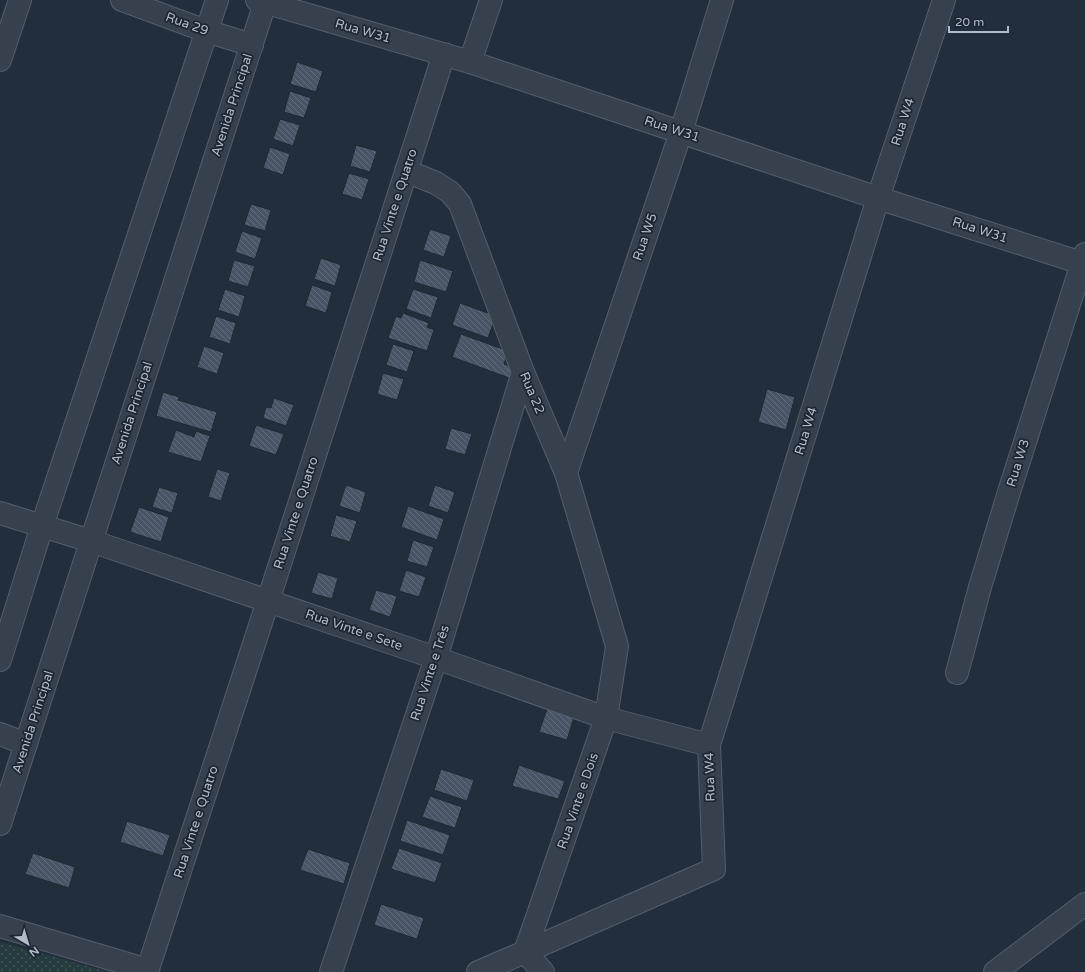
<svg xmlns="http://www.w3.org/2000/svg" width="1085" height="972" font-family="'Varela Round',sans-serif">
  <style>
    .park { fill: url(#park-dots) }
    .building { fill: url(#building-back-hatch); stroke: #1e2734 }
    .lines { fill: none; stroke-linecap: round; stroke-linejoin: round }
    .minor-casing { stroke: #555e6b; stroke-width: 24 }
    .minor { stroke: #37404d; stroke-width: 22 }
    .labels { text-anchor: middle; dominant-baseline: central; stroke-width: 3.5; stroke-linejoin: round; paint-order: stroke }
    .street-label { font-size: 13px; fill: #b3bbc8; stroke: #1c2532 }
  </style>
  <defs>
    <pattern id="park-dots" width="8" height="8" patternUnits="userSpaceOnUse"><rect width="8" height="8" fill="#253b3e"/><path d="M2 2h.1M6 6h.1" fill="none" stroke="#425558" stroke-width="1.8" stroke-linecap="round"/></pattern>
    <pattern id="building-back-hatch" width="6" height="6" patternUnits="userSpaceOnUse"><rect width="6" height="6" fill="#495566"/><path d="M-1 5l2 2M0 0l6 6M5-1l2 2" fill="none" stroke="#616c7a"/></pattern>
  </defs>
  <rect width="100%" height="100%" fill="#232e3d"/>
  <path class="park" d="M0,942L109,972H0Z"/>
  <g class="building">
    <path d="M297,62L323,71L316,92L290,84Z"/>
    <path d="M290,91L311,98L304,118L284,112Z"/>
    <path d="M280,119L300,125L293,146L273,139Z"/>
    <path d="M356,145L377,151L370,172L350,166Z"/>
    <path d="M270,147L290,154L283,175L263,168Z"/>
    <path d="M349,173L369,179L362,200L342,194Z"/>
    <path d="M251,204L271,210L265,231L244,225Z"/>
    <path d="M430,229L451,236L444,257L423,250Z"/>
    <path d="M242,231L262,238L255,259L235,252Z"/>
    <path d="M321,258L341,265L335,286L314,279Z"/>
    <path d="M234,260L255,266L248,287L228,281Z"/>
    <path d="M420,260L453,271L446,292L414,282Z"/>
    <path d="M312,285L332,292L326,313L305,306Z"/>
    <path d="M225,289L245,296L239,317L218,310Z"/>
    <path d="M413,289L438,297L431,318L406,309Z"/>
    <path d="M460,303L496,316L488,338L452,325Z"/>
    <path d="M403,313L429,323L427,327L434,330L427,351L388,338L396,316L401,318Z"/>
    <path d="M216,316L236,323L230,344L209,337Z"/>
    <path d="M461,334L508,351L504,364L516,368L512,379L452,357Z"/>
    <path d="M393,344L414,351L407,372L386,365Z"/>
    <path d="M204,346L224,353L217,374L197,367Z"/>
    <path d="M383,373L404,379L397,400L377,394Z"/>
    <path d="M767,389L795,397L786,430L758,422Z"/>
    <path d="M163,392L179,397L178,400L217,412L211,432L156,416Z"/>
    <path d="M274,398L294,405L286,426L263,418L266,407L271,408Z"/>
    <path d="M256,425L284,434L276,455L249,446Z"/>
    <path d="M451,428L472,434L465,455L445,449Z"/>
    <path d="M176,430L194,437L196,431L210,436L201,462L168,452Z"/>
    <path d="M217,469L230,473L221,501L208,497Z"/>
    <path d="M346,485L366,492L360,513L339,506Z"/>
    <path d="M435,485L455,492L448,513L428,506Z"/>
    <path d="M159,487L178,493L172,513L152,507Z"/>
    <path d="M408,506L444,519L437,540L401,527Z"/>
    <path d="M139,507L169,517L161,542L130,532Z"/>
    <path d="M336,515L357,521L350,542L330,536Z"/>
    <path d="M413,540L434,547L427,567L407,561Z"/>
    <path d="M406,570L426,577L419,597L399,591Z"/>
    <path d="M318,572L338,578L332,599L311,593Z"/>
    <path d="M376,590L397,596L390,617L369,610Z"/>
    <path d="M547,709L574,717L567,740L539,732Z"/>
    <path d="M519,765L565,781L558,799L512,786Z"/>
    <path d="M441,769L474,780L467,801L434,790Z"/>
    <path d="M430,796L462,807L455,828L422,817Z"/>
    <path d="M407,820L450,835L443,855L400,841Z"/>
    <path d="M127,821L170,835L163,856L120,842Z"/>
    <path d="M399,848L442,863L435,883L391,869Z"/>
    <path d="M308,849L350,863L344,884L300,870Z"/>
    <path d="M33,853L75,867L69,888L25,874Z"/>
    <path d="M381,904L424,918L417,939L374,925Z"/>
  </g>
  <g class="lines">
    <defs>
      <g id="minor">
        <path d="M122,0L206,31L252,45"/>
        <path d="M257,0L470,62L878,198L1085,264"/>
        <path d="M0,60L20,0"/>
        <path d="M470,62L491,0"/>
        <path d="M406,171L436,183L450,192L460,204L523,372L566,473L617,646L606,718L525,952"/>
        <path d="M566,473L681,132L722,0"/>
        <path d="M0,513L91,541L436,658L606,718L709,745"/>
        <path d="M0,660L42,526L217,0"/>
        <path d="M957,673L980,587L1009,492L1085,254"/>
        <path d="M0,734L26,744"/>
        <path d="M0,824L266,0"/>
        <path d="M0,926L148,970"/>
        <path d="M525,952L543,972"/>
        <path d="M147,972L268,601L444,54"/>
        <path d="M331,972L436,658L523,372"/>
        <path d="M478,972L525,952L714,869L709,745L878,198L944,0"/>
        <path d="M995,972L1085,904"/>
      </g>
    </defs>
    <use href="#minor" class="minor-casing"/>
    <use href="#minor" class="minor"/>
  </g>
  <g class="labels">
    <g class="street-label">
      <text transform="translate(187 24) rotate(20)">Rua 29</text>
      <text transform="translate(363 31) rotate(16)">Rua W31</text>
      <text transform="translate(232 105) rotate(-72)">Avenida Principal</text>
      <text transform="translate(903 122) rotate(-72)">Rua W4</text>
      <text transform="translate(672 129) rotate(18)">Rua W31</text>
      <text transform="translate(395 205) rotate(-72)">Rua Vinte e Quatro</text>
      <text transform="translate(980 230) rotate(18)">Rua W31</text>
      <text transform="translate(645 237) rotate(-71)">Rua W5</text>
      <text transform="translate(532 393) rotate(67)">Rua 22</text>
      <text transform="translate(132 413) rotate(-72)">Avenida Principal</text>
      <text transform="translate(806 431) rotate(-73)">Rua W4</text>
      <text transform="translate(1018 463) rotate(-73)">Rua W3</text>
      <text transform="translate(296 513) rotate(-72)">Rua Vinte e Quatro</text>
      <text transform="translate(354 630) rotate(19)">Rua Vinte e Sete</text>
      <text transform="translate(430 673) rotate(-72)">Rua Vinte e Três</text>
      <text transform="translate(33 722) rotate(-72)">Avenida Principal</text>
      <text transform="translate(710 777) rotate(-92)">Rua W4</text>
      <text transform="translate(578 801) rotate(-71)">Rua Vinte e Dois</text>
      <text transform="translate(196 822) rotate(-72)">Rua Vinte e Quatro</text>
    </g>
  </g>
  <g transform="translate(28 944) rotate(142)" stroke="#1c2532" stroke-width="3" paint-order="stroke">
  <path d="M0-3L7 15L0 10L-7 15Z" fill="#b3bbc8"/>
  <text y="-6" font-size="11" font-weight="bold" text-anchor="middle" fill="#b3bbc8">N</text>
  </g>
  <path d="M949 26v6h59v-6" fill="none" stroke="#b3bbc8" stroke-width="2"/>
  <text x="955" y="26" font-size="12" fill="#b3bbc8" stroke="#1c2532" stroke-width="3" paint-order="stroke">20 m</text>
</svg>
